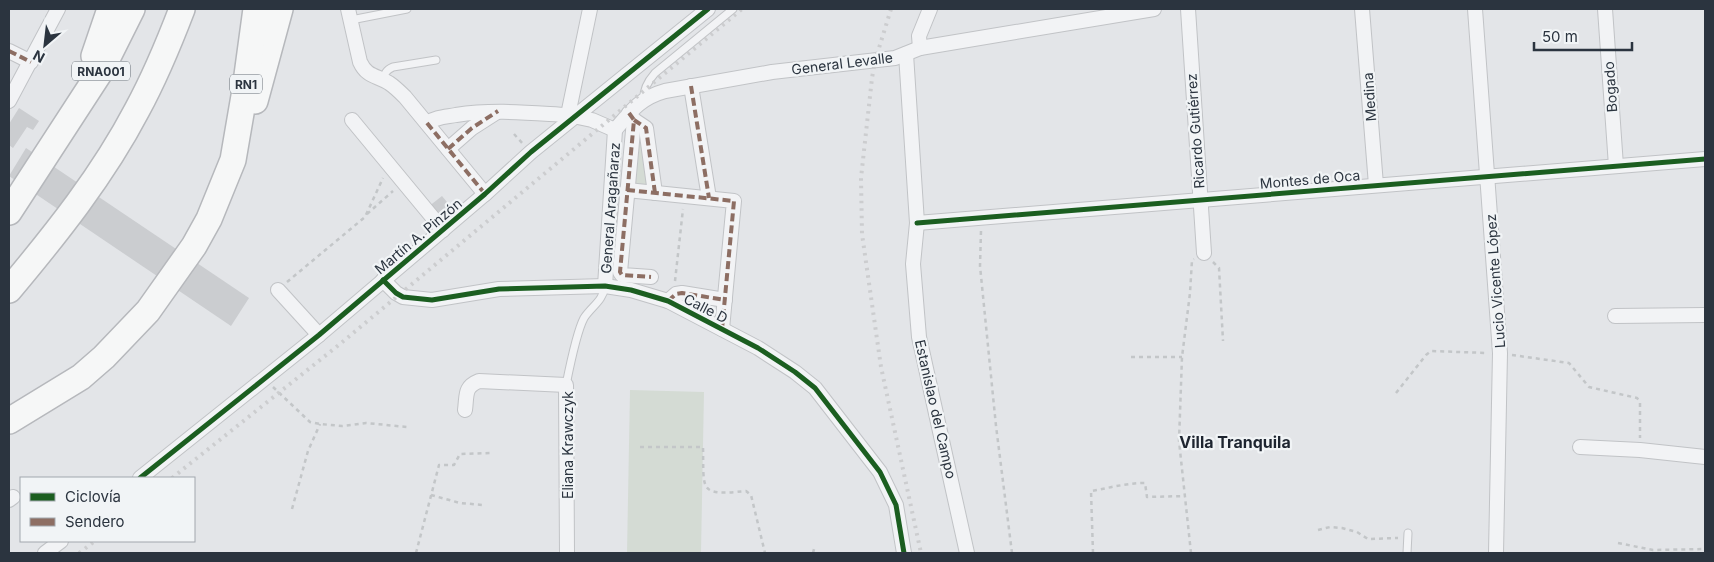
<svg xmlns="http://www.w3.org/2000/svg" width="1714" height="562" font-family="Inter,sans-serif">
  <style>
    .green { fill: #d4dbd4 }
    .building { fill: #cbcdd0 }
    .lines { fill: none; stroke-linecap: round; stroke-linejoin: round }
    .service-casing { stroke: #c1c3c6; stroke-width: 9 }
    .minor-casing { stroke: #c1c3c6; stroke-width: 16 }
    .motorway-casing { stroke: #b6b8bc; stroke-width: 28 }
    .path { stroke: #c3c6c8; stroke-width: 2.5; stroke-dasharray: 4 4; stroke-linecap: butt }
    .service { stroke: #f2f3f5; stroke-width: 7 }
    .minor { stroke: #f2f3f5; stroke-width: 14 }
    .motorway { stroke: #f6f7f7; stroke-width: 25 }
    .rail { stroke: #cccdcf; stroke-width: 4; stroke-dasharray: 2.5 5; stroke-linecap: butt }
    .quiet { stroke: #8d6e63; stroke-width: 4; stroke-dasharray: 8 4; stroke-linecap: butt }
    .cycleway-casing { stroke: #f1f4f6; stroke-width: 8 }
    .cycleway { stroke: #1b5e20; stroke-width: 5 }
    .labels { text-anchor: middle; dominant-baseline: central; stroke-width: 4.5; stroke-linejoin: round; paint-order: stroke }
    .shield { fill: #f1f4f6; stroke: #666e76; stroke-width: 1 }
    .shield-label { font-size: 12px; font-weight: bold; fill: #2b343f }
    .street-label { font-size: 14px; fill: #2b343f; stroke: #f1f4f6 }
    .quarter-label { font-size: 16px; font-weight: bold; fill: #1e2530; stroke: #f1f4f6 }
  </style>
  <rect width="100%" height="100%" fill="#e3e5e8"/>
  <g class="green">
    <path d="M638,128L643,134L649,188L631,187Z"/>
    <path d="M630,390L704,392L701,553H627Z"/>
  </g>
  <g class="building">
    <path d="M19,108L39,121L33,130L27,127L13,148L9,145V124Z"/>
    <path d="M26,148L249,298L231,326L9,176Z"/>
    <path d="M442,196L456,213L441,224L428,207Z"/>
  </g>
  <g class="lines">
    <defs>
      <g id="service">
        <path d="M351,20L407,9"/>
        <path d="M383,80C385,73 386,70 393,67L436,60"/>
        <path d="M644,99C643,89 648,81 655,73L733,9"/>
        <path d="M566,385C569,370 577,331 584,318C592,306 603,301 605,286"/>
        <path d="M1407,553L1408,533"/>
      </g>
      <g id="minor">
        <path d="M348,9L360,62C367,77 376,75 389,83C395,87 400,92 405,97L485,194"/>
        <path d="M590,9L568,115L592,120L615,130"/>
        <path d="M1188,9L1204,253"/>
        <path d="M1362,9L1376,185"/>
        <path d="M1475,9L1500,353L1496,553"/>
        <path d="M1605,9L1616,166"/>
        <path d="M920,48L919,36L930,9"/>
        <path d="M9,51L31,62"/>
        <path d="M906,54L917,223L913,264L919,337L967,553"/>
        <path d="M691,86L709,198"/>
        <path d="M9,101L58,9"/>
        <path d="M629,113L634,120L620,272L622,275L651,277"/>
        <path d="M352,120L443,230"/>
        <path d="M634,120L646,128L655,193"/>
        <path d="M427,123C436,117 445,117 456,115C494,109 531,113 568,115"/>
        <path d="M615,130C631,111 640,98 665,91L772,72L895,58L920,48L1154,9"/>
        <path d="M448,149L472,128L497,112"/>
        <path d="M627,190L734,201L722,329"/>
        <path d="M917,223L1705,159"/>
        <path d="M383,280L396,293L403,297L432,300L499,289L605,286L631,290L668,301L758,348L795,372L815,388L880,472L896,505L904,553"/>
        <path d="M605,286L615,130"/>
        <path d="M278,290L319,335"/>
        <path d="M668,301L676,294L682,293L725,300"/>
        <path d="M1615,316L1705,315"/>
        <path d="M465,410C467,395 464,387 479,381L566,385L567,553"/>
        <path d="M1580,447L1640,450L1705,457"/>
        <path d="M140,478L319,335L485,194L531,152L708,9"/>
        <path d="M9,500L13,497"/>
        <path d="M45,553L61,541"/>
      </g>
      <g id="motorway">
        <path d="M94,56L110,9"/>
        <path d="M255,101L280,9"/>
        <path d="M9,212L102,69L132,9"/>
        <path d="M9,290C56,234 103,175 137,110C155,77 169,43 182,9"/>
        <path d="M9,421L81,377L104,357L148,311L194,246L209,219L233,160L245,90L256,9"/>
      </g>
    </defs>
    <use href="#service" class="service-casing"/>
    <use href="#minor" class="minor-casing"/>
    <use href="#motorway" class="motorway-casing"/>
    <g class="path">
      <path d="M514,134L523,144"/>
      <path d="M367,214L393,191"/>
      <path d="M981,231L980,266L996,426L1012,553"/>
      <path d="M1213,262L1219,268L1223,341"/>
      <path d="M675,281L683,209"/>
      <path d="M287,282L365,217L383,178"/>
      <path d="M1512,355L1569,363L1589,387L1637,398L1640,402V438"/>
      <path d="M1131,357H1182"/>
      <path d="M273,387L310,422L320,424L342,426L366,423L407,427"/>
      <path d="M1396,393L1426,355L1431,351L1487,353"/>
      <path d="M640,447H703C704,491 698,496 746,491L751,495L765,553"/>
      <path d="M431,495L460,503L483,505"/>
      <path d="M292,509L308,451L320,424"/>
      <path d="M1318,530L1330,527L1342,528L1357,532L1368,539L1398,538"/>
      <path d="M1618,543L1653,550L1705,549"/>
      <path d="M416,553L439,465H454L460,454L490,453"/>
      <path d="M813,553L814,549"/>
      <path d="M1093,553L1091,491C1109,488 1126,483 1145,483L1147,497L1185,496"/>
      <path d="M1191,553L1179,441L1182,357L1190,293L1192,260L1194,259"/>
    </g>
    <use href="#service" class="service"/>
    <use href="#minor" class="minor"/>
    <use href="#motorway" class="motorway"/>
    <g class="rail">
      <path d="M891,9L875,61L872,78L861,178L862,234L881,367L921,553"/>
      <path d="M172,478L340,344L742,9"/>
      <path d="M79,553L95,541"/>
    </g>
    <g class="quiet">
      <path d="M9,51L31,62"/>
      <path d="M691,86L709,198"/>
      <path d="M629,113L634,120L620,272L622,275L651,277"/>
      <path d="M634,120L646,128L655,193"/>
      <path d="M427,123L485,194"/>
      <path d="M448,149L472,128L498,111"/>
      <path d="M627,190L734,201L722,329"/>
      <path d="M668,301L676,294L682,293L725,300"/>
    </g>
    <defs>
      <g id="cycleway">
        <path d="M917,223L1705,159"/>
        <path d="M383,280L396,293L403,297L432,300L499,289L605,286L631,290L668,301L758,348L795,372L815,388L880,472L896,505L904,553"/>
        <path d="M140,478L319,335L485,194L531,152L708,9"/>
      </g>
    </defs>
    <use href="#cycleway" class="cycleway-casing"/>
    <use href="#cycleway" class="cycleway"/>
  </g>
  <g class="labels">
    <g class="shield">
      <rect x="72" y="61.5" width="58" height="19" rx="4"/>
      <rect x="230" y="74.5" width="32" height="19" rx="4"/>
    </g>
    <g class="shield-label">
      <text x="101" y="71">RNA001</text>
      <text x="246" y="84">RN1</text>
    </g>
    <g class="street-label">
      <text transform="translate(842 63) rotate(-7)">General Levalle</text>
      <text transform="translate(1610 87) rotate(-94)">Bogado</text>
      <text transform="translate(1369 97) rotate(-94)">Medina</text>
      <text transform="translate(1195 131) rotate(-94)">Ricardo Gutiérrez</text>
      <text transform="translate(1310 179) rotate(-5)">Montes de Oca</text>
      <text transform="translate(610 208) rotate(-86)">General Aragañaraz</text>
      <text transform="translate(418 236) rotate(-40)">Martín A. Pinzón</text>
      <text transform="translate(1495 281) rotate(-94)">Lucio Vicente López</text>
      <text transform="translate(706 308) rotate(27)">Calle D</text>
      <text transform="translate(936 409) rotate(77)">Estanislao del Campo</text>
      <text transform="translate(567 445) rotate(-90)">Eliana Krawczyk</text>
    </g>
    <g class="quarter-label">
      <text x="1235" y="442">Villa Tranquila</text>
    </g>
  </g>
  <rect width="1714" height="562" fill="none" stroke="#2b343f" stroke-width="20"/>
  <rect x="20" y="477" width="175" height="65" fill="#f1f4f6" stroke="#a2a7ad"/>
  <rect x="30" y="493" width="25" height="8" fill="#1b5e20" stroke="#a2a7ad"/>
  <text x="65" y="502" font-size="15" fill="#2b343f">Ciclovía</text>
  <rect x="30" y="518" width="25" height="8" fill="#8d6e63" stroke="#a2a7ad"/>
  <text x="65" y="527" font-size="15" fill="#2b343f">Sendero</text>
  <g transform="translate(45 45) rotate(208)" stroke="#f1f4f6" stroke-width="4" paint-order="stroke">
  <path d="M0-4L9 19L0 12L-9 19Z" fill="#2b343f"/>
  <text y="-8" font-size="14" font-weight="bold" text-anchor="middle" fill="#2b343f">N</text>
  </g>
  <path d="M1534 42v8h98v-8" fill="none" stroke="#2b343f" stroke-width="2.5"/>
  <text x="1542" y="42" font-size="15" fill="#2b343f" stroke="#f1f4f6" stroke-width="4" paint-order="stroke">50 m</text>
</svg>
